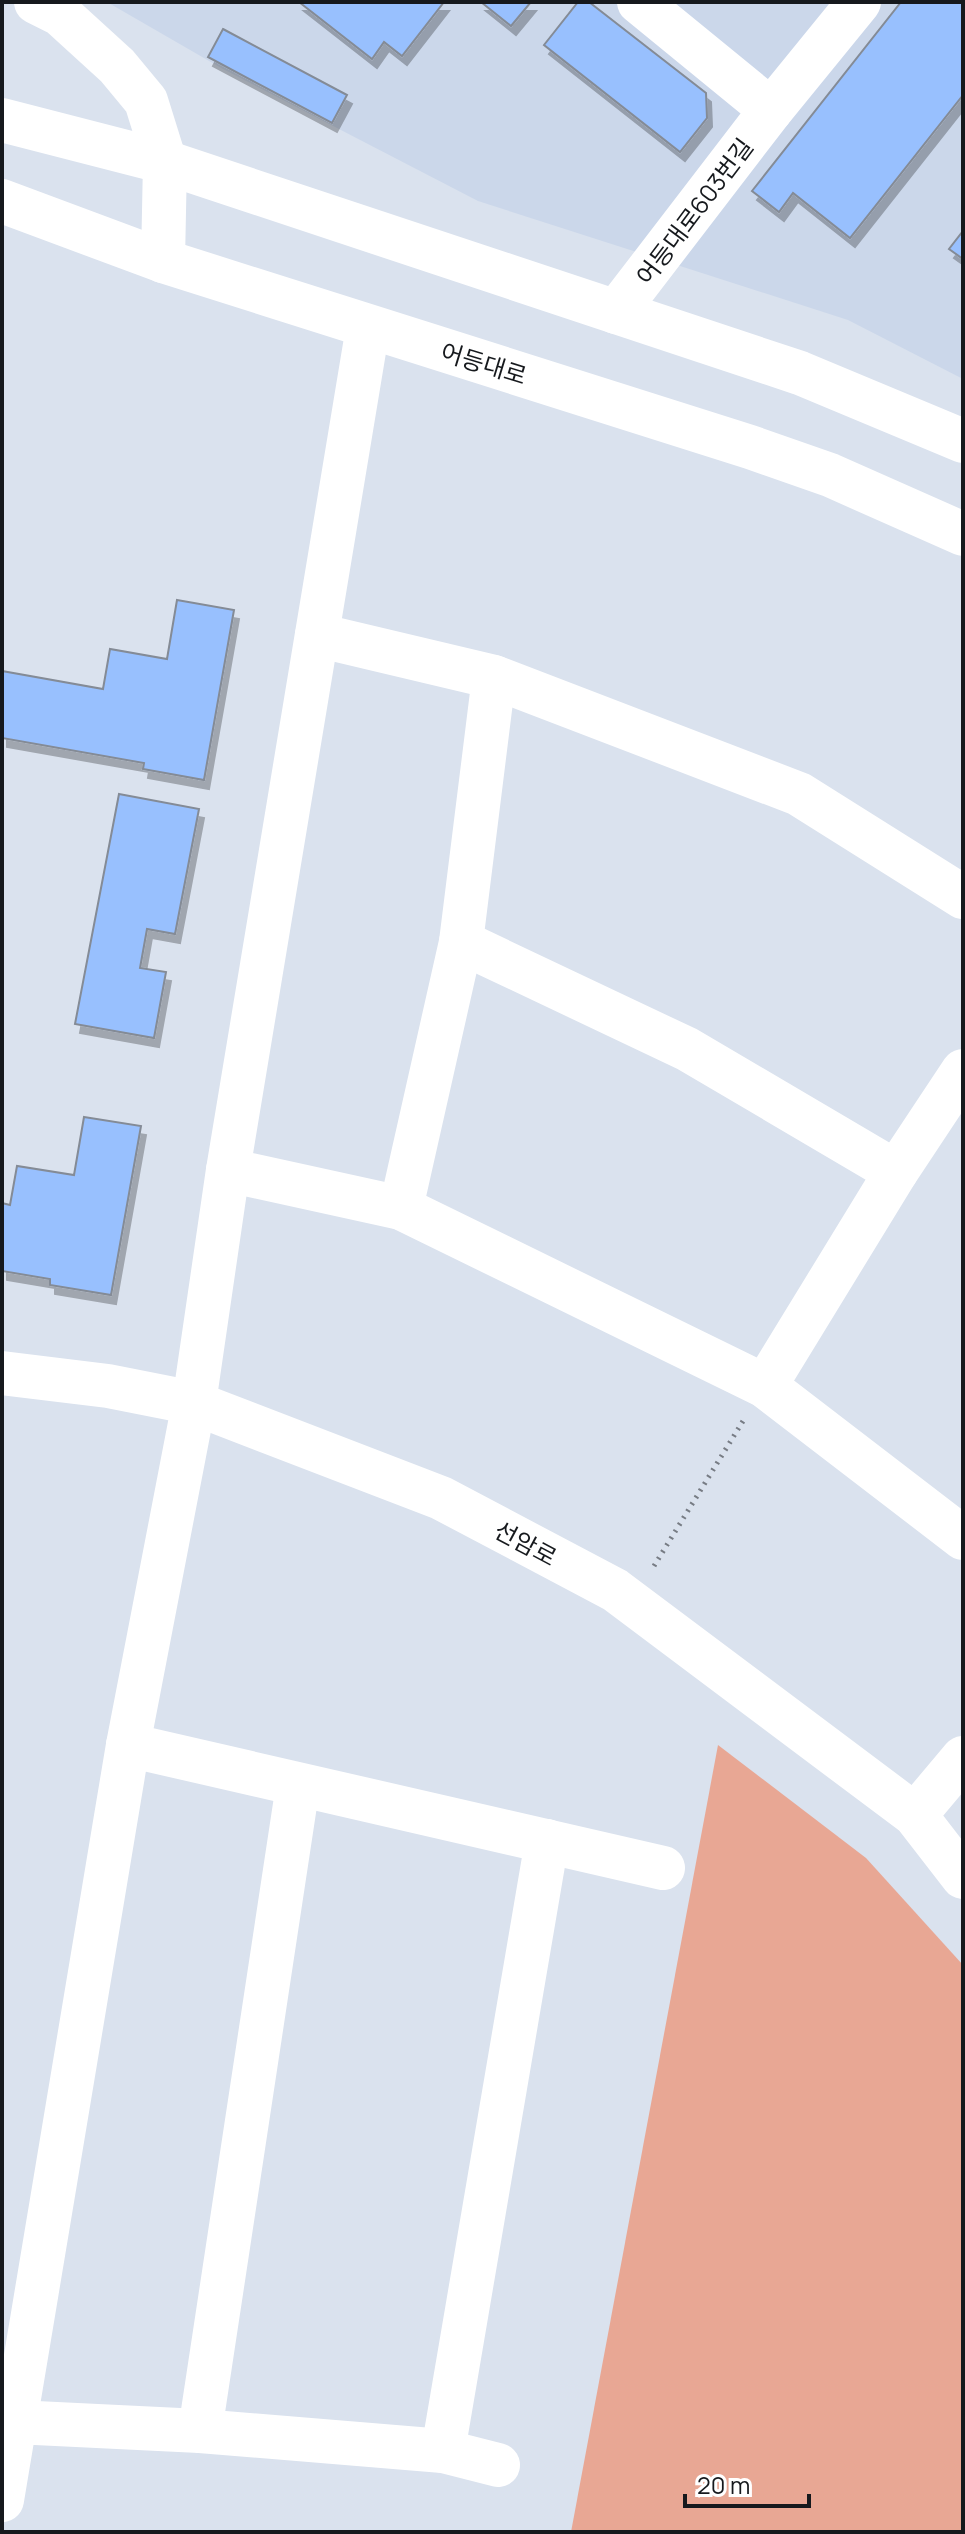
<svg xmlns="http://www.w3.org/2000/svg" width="965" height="2534" font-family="Manrope,'Noto Sans KR',sans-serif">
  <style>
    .built { fill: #cbd7ea }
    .green { fill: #e8a794 }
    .building { fill: #98c0fe; stroke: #848b96; stroke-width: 2; filter: url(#shadow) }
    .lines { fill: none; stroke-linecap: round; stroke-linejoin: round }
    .path { stroke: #777c84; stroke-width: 5; stroke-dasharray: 2 6; stroke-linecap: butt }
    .minor { stroke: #fff; stroke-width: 44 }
    .major { stroke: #fff; stroke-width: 44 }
    .labels { text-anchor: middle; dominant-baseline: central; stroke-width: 6; stroke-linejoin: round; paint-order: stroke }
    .street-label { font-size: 24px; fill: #16191d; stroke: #fff }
  </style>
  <defs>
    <filter id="shadow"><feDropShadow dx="5" dy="9" stdDeviation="0" flood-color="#0004"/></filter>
  </defs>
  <rect width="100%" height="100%" fill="#dae2ee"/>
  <path class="built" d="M107,2H963V379L848,320L478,201L223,69Z"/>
  <path class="green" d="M718,1745L866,1858L963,1965V2532H571Z"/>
  <g class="building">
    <path d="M299,2H444L402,56L384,42L372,59Z"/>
    <path d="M481,2H531L511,26Z"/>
    <path d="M578,2H589L706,93L707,118L680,152L544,45Z"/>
    <path d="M901,2H963V95L850,238L793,193L779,212L752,191Z"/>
    <path d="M223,29L347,95L332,123L208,57Z"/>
    <path d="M963,231V259L949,249Z"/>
    <path d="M177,600L234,610L204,780L143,769L144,763L2,738V671L103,689L110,649L167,659Z"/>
    <path d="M119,794L199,809L175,934L147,929L140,968L166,972L154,1038L75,1024Z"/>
    <path d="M84,1117L141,1126L111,1295L50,1285V1279L2,1271V1203L10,1205L17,1166L74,1175Z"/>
  </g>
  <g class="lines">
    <path class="path" d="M654,1566L743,1421"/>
    <g class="minor">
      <path d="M36,2L60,14L117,66L146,101L165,162L163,261"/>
      <path d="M639,2L771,110"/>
      <path d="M616,312L771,110L859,2"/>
      <path d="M317,635L494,677L799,794L963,897"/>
      <path d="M461,942L687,1049L896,1172"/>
      <path d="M228,1170L401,1208L765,1386L963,1538"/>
      <path d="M401,1208L461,942L494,677"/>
      <path d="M2,1373L108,1386L194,1403L441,1498L615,1590L915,1815L963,1877"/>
      <path d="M765,1386L896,1172L963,1071"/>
      <path d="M128,1745L663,1868"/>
      <path d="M915,1815L963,1758"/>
      <path d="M15,2422L200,2431L443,2451L498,2465"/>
      <path d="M200,2431L298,1785"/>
      <path d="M443,2451L547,1841"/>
      <path d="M2,2500L128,1745L194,1403L228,1170L368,327"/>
    </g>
    <g class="major">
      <path d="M2,120L165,162L800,373L963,441"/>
      <path d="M2,201L163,261L750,447L830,475L963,534"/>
    </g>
  </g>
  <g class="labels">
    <g class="street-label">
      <text transform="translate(694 211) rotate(-53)">어등대로603번길</text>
      <text transform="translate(484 363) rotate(17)">어등대로</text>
      <text transform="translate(526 1543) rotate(28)">선암로</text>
    </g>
  </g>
  <rect width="965" height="2534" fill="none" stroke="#16191d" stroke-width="8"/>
  <path d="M685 2494v12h124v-12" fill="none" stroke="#16191d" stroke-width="4"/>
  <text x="697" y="2494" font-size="24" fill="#16191d" stroke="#ffffff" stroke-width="6" paint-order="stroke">20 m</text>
</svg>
